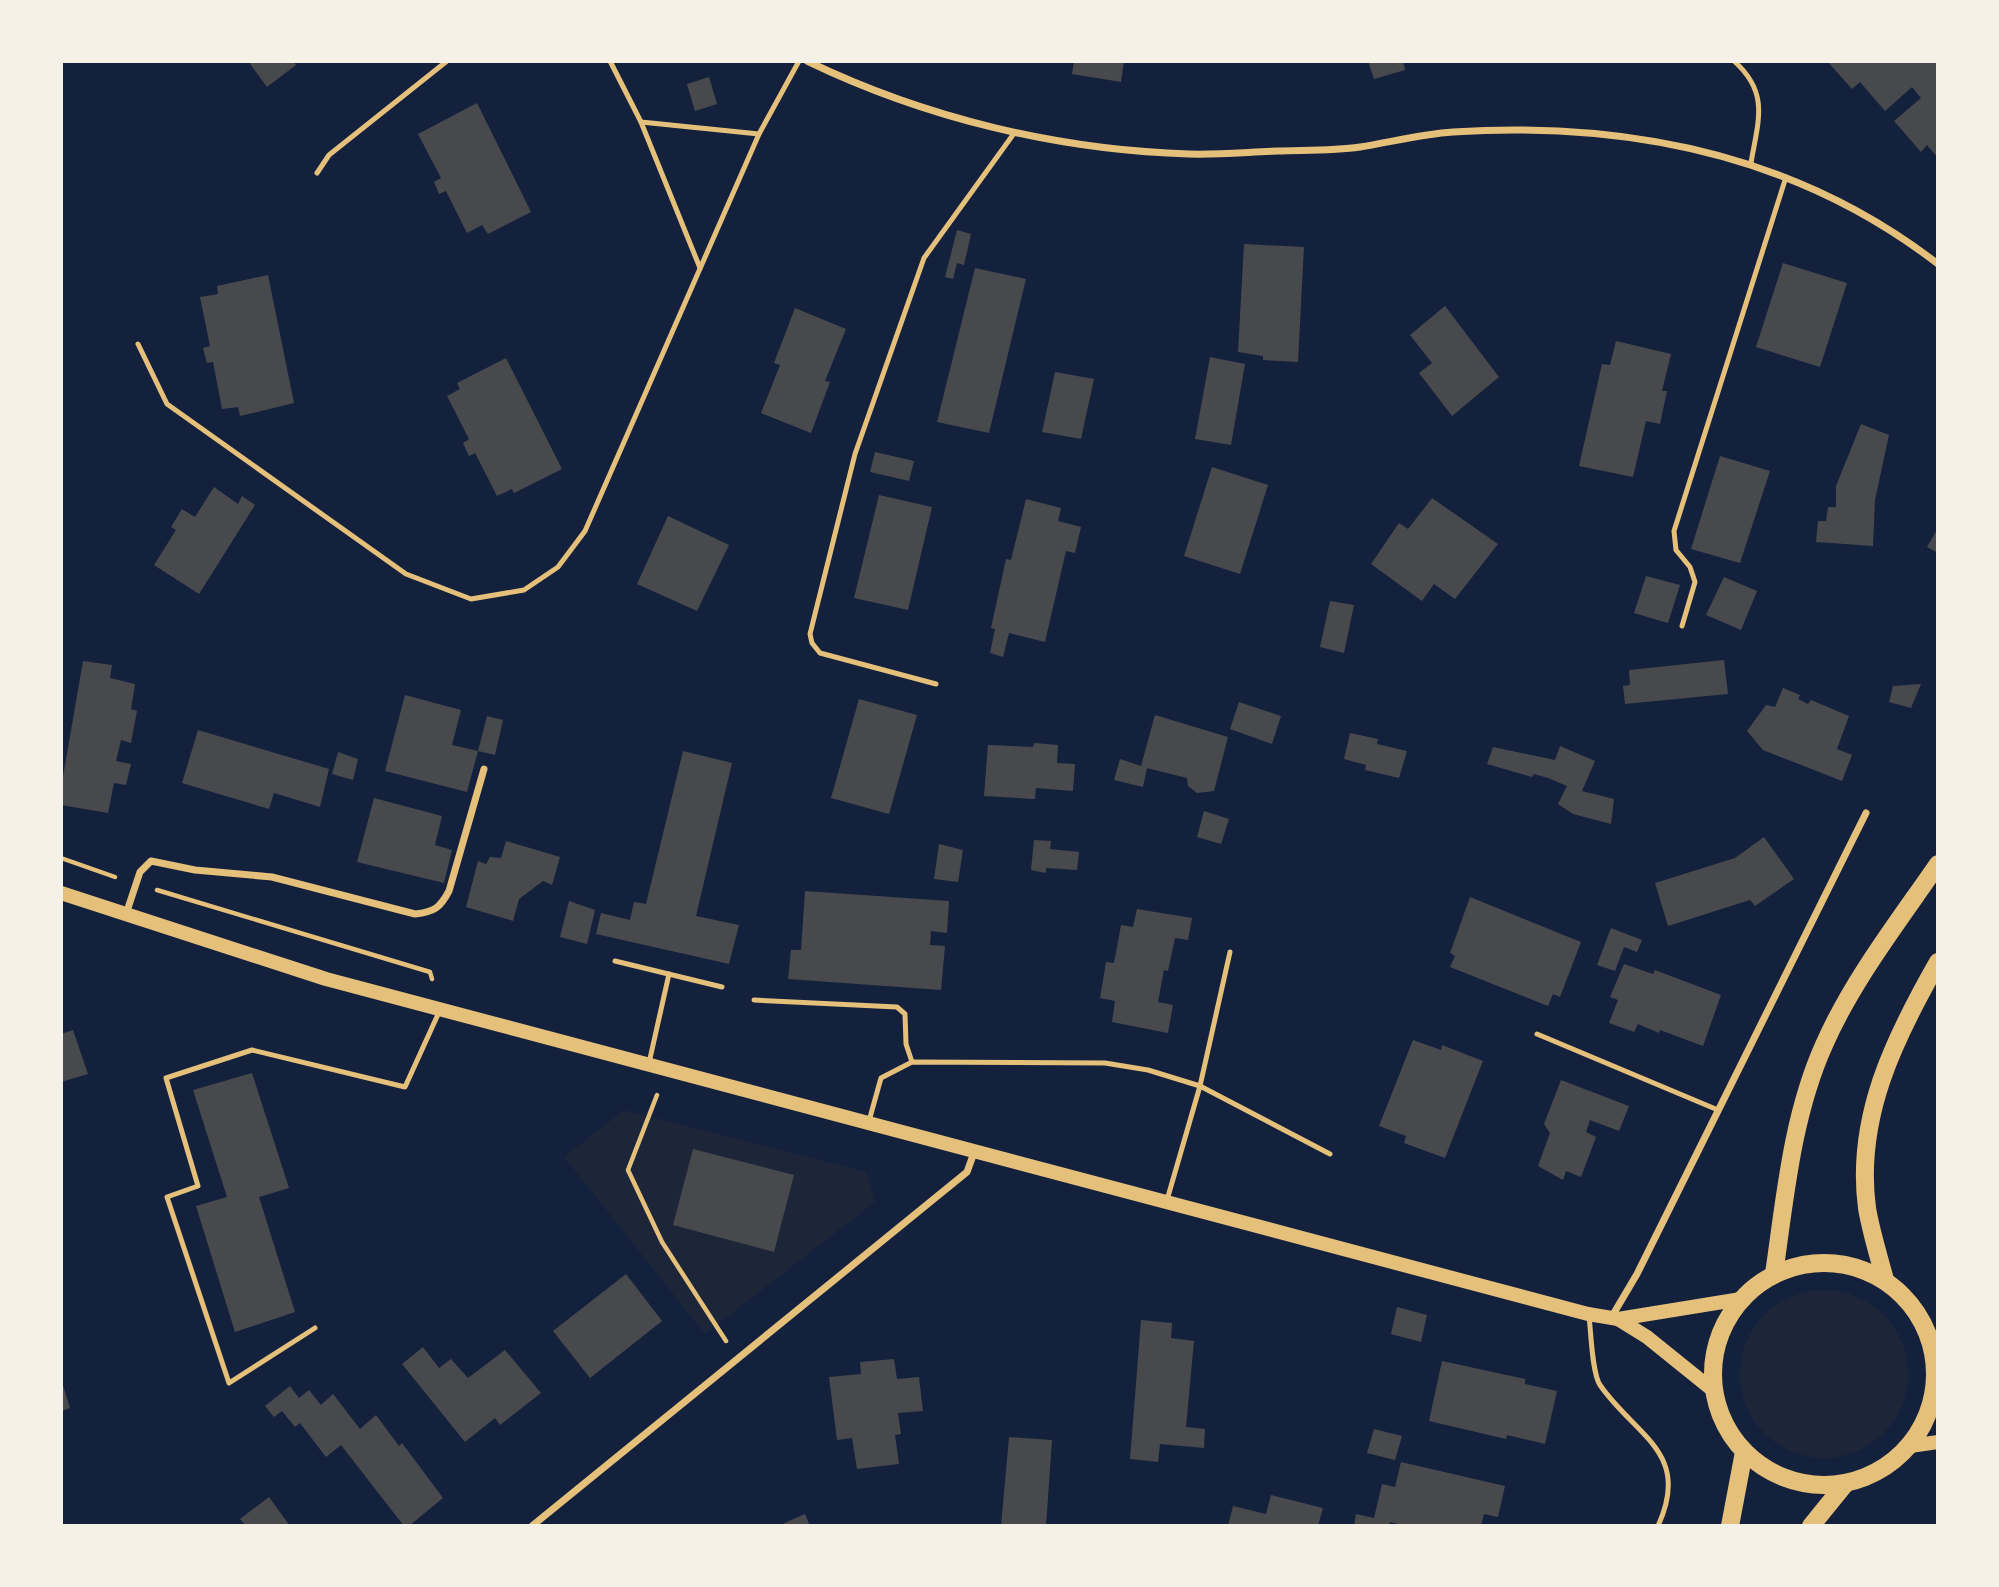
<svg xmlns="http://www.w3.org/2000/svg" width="1999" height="1587" font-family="Rubik,sans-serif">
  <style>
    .green { fill: #1d2539 }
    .building { fill: #48494c }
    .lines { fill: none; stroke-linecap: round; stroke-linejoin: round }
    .path { stroke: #e5c07b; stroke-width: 4.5 }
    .service { stroke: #e5c07b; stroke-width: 5 }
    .minor { stroke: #e5c07b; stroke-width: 7 }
    .secondary { stroke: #e5c07b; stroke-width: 14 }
    .primary { stroke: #e5c07b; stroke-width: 18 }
  </style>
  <rect width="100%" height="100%" fill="#14213d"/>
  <g class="green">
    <path d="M624,1110L866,1172L875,1202L705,1334L564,1157Z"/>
    <circle cx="1824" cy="1374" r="84"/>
  </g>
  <g class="building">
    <path d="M248,61H293L296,65L267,87Z"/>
    <path d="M1074,61H1124L1121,82L1072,74Z"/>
    <path d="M1368,61H1403L1405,70L1374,79Z"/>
    <path d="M1827,61H1938V158L1927,145L1921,152L1894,121L1921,98L1912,87L1885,111L1860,82L1852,89Z"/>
    <path d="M709,77L717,104L695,111L687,84Z"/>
    <path d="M477,103L531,212L488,234L482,225L467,233L446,191L439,194L434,182L441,178L418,134Z"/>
    <path d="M957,230L971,234L964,265L957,263L953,279L945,277Z"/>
    <path d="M1244,244L1304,247L1298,362L1263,360V356L1238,352Z"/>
    <path d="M1783,263L1847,283L1820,367L1756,347Z"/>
    <path d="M975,268L1026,279L989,433L937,422Z"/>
    <path d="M268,275L294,403L240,416L238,407L222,409L213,362L207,363L203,348L210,346L200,297L218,294L217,286Z"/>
    <path d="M1445,306L1499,377L1452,416L1419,373L1432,363L1410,335Z"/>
    <path d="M795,308L846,329L825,381L830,382L811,433L761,413L780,365L774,363Z"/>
    <path d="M1616,341L1671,354L1662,391H1667L1660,424L1646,421L1633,477L1579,466L1602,364L1610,365Z"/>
    <path d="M1210,357L1245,364L1231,445L1195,439Z"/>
    <path d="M506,358L562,469L514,493L512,489L497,496L475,453L469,456L463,443L469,439L447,396L460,389L457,383Z"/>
    <path d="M1055,372L1094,379L1081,439L1042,432Z"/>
    <path d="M1861,424L1889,435L1875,500L1873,546L1816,542L1818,521H1826L1828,507H1836V486Z"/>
    <path d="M875,452L914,461L909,481L870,472Z"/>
    <path d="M1720,456L1770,471L1740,563L1691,549Z"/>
    <path d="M1212,467L1268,485L1240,574L1184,556Z"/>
    <path d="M214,487L238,504L242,496L255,505L199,594L154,565L176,530L171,527L182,509L195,517Z"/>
    <path d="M879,495L932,507L908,610L854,598Z"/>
    <path d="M1432,498L1498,544L1455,599L1434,584L1422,601L1371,564L1399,523L1408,529Z"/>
    <path d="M1026,499L1061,508L1058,521L1081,527L1075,553L1066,551L1045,642L1009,633L1003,657L990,653L995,629L991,628L1006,559L1011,560Z"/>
    <path d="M668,516L729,545L697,611L637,584Z"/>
    <path d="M1938,528V553L1927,547Z"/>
    <path d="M1646,576L1680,585L1668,623L1634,613Z"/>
    <path d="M1724,577L1757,591L1741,630L1706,615Z"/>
    <path d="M1330,601L1354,605L1344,653L1320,647Z"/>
    <path d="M1724,660L1728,694L1625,704L1623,686L1630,685L1629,670Z"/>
    <path d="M83,661L112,665L110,678L135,684L131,709L137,711L131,743L121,740L116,761L131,764L126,785L114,783L108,813L61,805V788Z"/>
    <path d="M1921,684L1911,708L1889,702L1893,686Z"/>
    <path d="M1783,688L1800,695L1798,699L1808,704L1811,700L1849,716L1837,749L1852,755L1842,781L1763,750L1747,731L1766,705L1775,707Z"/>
    <path d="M405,695L461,710L452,745L478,751L487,716L503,720L495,755L478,751L467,792L385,771Z"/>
    <path d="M859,699L917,715L889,814L831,798Z"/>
    <path d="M1239,702L1281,716L1272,744L1230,729Z"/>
    <path d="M1155,715L1228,737L1214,791L1197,793L1188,786L1187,778L1147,768L1143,787L1114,780L1120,759L1141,766Z"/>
    <path d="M198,730L329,769L320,807L274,793L269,809L182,783Z"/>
    <path d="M1350,733L1378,739L1377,744L1407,751L1399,778L1365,770L1366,765L1344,759Z"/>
    <path d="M1034,743L1058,745L1057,763L1075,764L1073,791L1036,788L1035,799L984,796L988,745L1033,747Z"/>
    <path d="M1560,746L1595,761L1582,791L1614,799L1611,824L1573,814L1558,804L1567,786L1548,778L1534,774L1532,777L1487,764L1493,747L1555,760Z"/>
    <path d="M683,751L732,763L696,916L739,925L729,964L596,934L601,913L630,920L634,902L646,904Z"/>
    <path d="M338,752L358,759L353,780L332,774Z"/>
    <path d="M374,798L442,816L435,845L452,850L444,883L357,862Z"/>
    <path d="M1204,811L1229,819L1221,844L1197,837Z"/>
    <path d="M1764,837L1794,879L1755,906L1750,900L1668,926L1655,883L1735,858Z"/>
    <path d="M1034,840L1051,841L1050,849L1079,852L1077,870L1046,868V873L1031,870Z"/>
    <path d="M506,841L560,857L552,885L543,881L519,899L513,921L466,907L478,861L486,864L490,857L501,858Z"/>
    <path d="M939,844L963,850L958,882L934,879Z"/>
    <path d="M805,891L949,901L947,933L931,931L930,945L945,946L941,990L788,979L791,950H801Z"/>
    <path d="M1470,897L1581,942L1560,997L1553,994L1548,1006L1450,967L1455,956L1450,953Z"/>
    <path d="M569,901L595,910L587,944L560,937Z"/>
    <path d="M1137,909L1192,918L1188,940L1175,938L1168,971L1164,970L1158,1002L1173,1005L1168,1033L1112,1022L1115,1001L1100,998L1106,962L1114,963L1121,925L1133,927Z"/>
    <path d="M1611,928L1642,940L1637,952L1624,947L1615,971L1597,965Z"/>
    <path d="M1624,964L1653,974L1655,970L1721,995L1703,1046L1660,1030L1659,1033L1638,1024L1634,1032L1609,1023L1618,1000L1610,997Z"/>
    <path d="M73,1030L88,1074L61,1082V1034Z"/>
    <path d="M1413,1040L1441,1050L1442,1045L1483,1061L1445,1158L1404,1143L1406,1136L1379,1126Z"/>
    <path d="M252,1073L289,1188L259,1197L295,1312L235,1332L196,1206L227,1197L193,1090Z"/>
    <path d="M1561,1080L1629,1106L1619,1131L1590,1120L1586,1132L1596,1137L1581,1177L1566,1171L1563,1180L1538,1166L1550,1133L1544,1124Z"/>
    <path d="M693,1149L794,1175L774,1252L673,1225Z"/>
    <path d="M626,1274L662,1321L590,1378L553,1331Z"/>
    <path d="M1397,1307L1427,1315L1421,1342L1391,1334Z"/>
    <path d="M1141,1320L1172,1323L1171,1338L1194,1341L1186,1427L1205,1429L1204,1448L1160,1444L1158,1462L1130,1459Z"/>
    <path d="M423,1347L439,1368L451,1359L468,1378L505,1350L541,1393L500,1425L495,1418L465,1442L402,1364Z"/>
    <path d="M894,1359L897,1379L919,1377L923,1411L898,1413L901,1434L895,1435L899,1464L857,1469L852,1438L837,1440L829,1377L861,1374L860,1362Z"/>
    <path d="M1442,1361L1525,1379V1384L1557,1391L1545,1444L1507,1435L1506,1439L1429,1421Z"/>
    <path d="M61,1379L70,1408L61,1411Z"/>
    <path d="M290,1386L299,1398L309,1390L321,1405L333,1394L360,1429L376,1415L399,1446L402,1443L443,1498L409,1526H404L341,1445L326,1457L300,1423L295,1427L282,1411L274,1417L265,1406Z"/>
    <path d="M1374,1429L1402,1436L1395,1460L1367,1453Z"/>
    <path d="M1009,1437L1052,1440L1046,1526H1001Z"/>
    <path d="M1401,1462L1505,1486L1498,1517L1484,1514L1481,1526H1407L1390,1522L1389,1526H1354L1356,1514L1374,1518L1382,1484L1395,1487Z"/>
    <path d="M1271,1495L1323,1508L1318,1526H1228L1233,1506L1266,1514Z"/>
    <path d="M269,1497L290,1526H246L240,1519Z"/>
    <path d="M805,1514L810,1526H778Z"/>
  </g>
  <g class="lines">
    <g class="path">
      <path d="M61,858L115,877"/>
      <path d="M157,890L430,972L432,979"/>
      <path d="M657,1095L628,1170L662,1242L726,1341"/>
    </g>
    <g class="service">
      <path d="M610,61L641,122L759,134"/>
      <path d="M1734,61C1770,93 1758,121 1751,163"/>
      <path d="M641,122L700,268"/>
      <path d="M317,173L329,155L447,61"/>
      <path d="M138,344L167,404L406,574L471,599L524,590L558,567L585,531L759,134L799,61"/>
      <path d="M1682,626L1695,582L1690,567L1676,550L1674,531L1786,177"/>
      <path d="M936,684L820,653L812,643L810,634L855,454L924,258L1015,132"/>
      <path d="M615,961L722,987"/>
      <path d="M754,1000L897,1007L905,1014L906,1044L912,1062"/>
      <path d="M1537,1034L1718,1110"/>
      <path d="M649,1063L669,974"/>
      <path d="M869,1121L881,1078L912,1062L1105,1063L1148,1070L1200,1086L1330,1154"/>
      <path d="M1167,1200L1200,1086L1230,952"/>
      <path d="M1589,1316C1591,1332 1592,1373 1600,1385C1635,1436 1692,1452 1658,1526"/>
      <path d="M315,1328L229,1383L167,1197L198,1186L166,1078L252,1050L405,1087L440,1010"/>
    </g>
    <g class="minor">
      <path d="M807,61C925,118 1058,150 1189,154C1218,155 1248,152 1277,151C1305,150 1333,151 1360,147C1391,142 1422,134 1453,132C1628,121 1797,155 1938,264"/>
      <path d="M126,914L140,872L151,861L195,870L272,877L415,914C434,912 440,908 449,891L484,769"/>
      <path d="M1611,1318L1637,1274L1866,813"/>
      <path d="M532,1526L967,1172L975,1150"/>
    </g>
    <g class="secondary">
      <path d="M61,893L326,979L1588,1314L1618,1319L1741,1299"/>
      <path d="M1618,1319L1647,1337L1714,1391"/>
      <path d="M1936,1378L1938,1379"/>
      <path d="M1910,1446L1938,1442"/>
    </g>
    <g class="primary">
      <circle cx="1824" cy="1374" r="111"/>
      <path d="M1774,1274C1785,1198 1792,1116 1824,1045C1852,981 1898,922 1938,864"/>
      <path d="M1885,1280C1879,1257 1871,1232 1867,1208C1855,1118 1894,1039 1938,962"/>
      <path d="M1730,1526L1744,1452"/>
      <path d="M1811,1526L1845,1484"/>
    </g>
  </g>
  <rect width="1999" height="1587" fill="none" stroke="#f6f1e7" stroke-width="126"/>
</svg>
